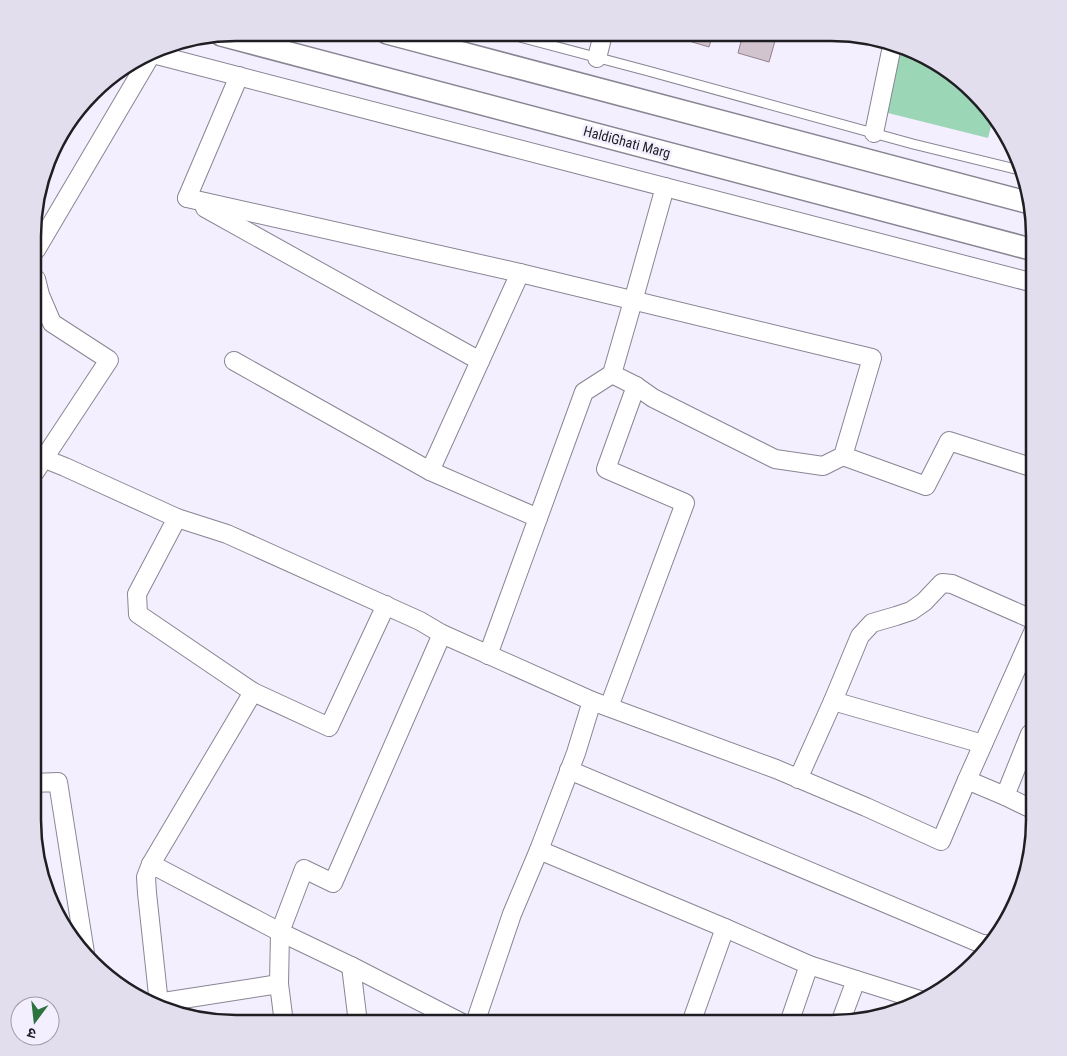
<svg xmlns="http://www.w3.org/2000/svg" width="1067" height="1056" font-family="'Roboto Condensed','Noto Sans Devanagari',sans-serif">
  <style>
    .green { fill: #9bd6b7 }
    .building { fill: #d2c4ce; stroke: #90828c }
    .lines { fill: none; stroke-linecap: round; stroke-linejoin: round }
    .service-casing { stroke: #898593; stroke-width: 11 }
    .minor-casing { stroke: #898593; stroke-width: 20 }
    .tertiary-casing { stroke: #898593; stroke-width: 24 }
    .service { stroke: #fff; stroke-width: 9 }
    .minor { stroke: #fff; stroke-width: 18 }
    .tertiary { stroke: #fff; stroke-width: 21 }
    .labels { text-anchor: middle; dominant-baseline: central; stroke-width: 5; stroke-linejoin: round; paint-order: stroke }
    .street-label { font-size: 14px; fill: #1f1e23; stroke: #f4efff }
    .rim { fill: none; stroke: #1f1e23; stroke-width: 2.5 }
  </style>
  <rect width="100%" height="100%" fill="#f4efff"/>
  <path class="green" d="M898,48L933,60L993,112L994,115L988,138L884,112Z"/>
  <g class="building">
    <path d="M632,34H658L656,39Z"/>
    <path d="M683,34H713L709,47L682,39Z"/>
    <path d="M743,34H777L769,62L738,53Z"/>
  </g>
  <g class="lines">
    <defs>
      <path id="service" d="M505,33L648,71L913,144L1024,171"/>
      <g id="minor">
        <path d="M153,54L1034,283"/>
        <path d="M597,58L603,34"/>
        <path d="M874,133L892,46"/>
        <path d="M187,198L520,273L872,358L843,456L823,466L775,459L653,398L636,386L612,374C630,312 648,249 665,187"/>
        <path d="M187,198L239,76"/>
        <path d="M205,208L480,361"/>
        <path d="M36,250L151,55"/>
        <path d="M234,361L430,471L520,273"/>
        <path d="M35,455L65,467L177,518L227,534L420,621L442,634L592,701L776,769L866,807L941,841L967,780L1005,796L1034,810"/>
        <path d="M843,456L926,486L949,441L1034,468"/>
        <path d="M430,471L538,518"/>
        <path d="M35,472L109,360L52,323L40,295L36,279"/>
        <path d="M177,518L137,594L138,614L253,692L329,727L386,605"/>
        <path d="M488,655L584,392L612,374"/>
        <path d="M833,701L860,636L872,623L896,616L911,611L924,602L942,583L952,584L1034,620"/>
        <path d="M609,707L685,503L606,469L636,386"/>
        <path d="M569,770L982,944H986"/>
        <path d="M798,779L833,701L983,744"/>
        <path d="M967,780L1034,630"/>
        <path d="M33,783L58,782L85,953"/>
        <path d="M1005,796L1030,734L1034,731"/>
        <path d="M539,850L725,928L809,965L920,1000"/>
        <path d="M151,864L280,932L351,966L462,1023"/>
        <path d="M351,966L358,1023"/>
        <path d="M157,1003L279,984"/>
        <path d="M159,1004L147,893L146,877L151,864L253,692"/>
        <path d="M284,1023L279,984L280,932L304,869L333,883L442,634"/>
        <path d="M475,1023L512,914L539,850L576,753L592,701"/>
        <path d="M691,1023L725,928"/>
        <path d="M789,1023L809,965"/>
        <path d="M840,1023L856,980"/>
      </g>
      <g id="tertiary">
        <path d="M387,33L1030,203"/>
        <path d="M221,35L1034,250"/>
      </g>
    </defs>
    <use href="#service" class="service-casing"/>
    <use href="#minor" class="minor-casing"/>
    <use href="#tertiary" class="tertiary-casing"/>
    <use href="#service" class="service"/>
    <use href="#minor" class="minor"/>
    <use href="#tertiary" class="tertiary"/>
  </g>
  <g class="labels">
    <g class="street-label">
      <text transform="translate(627 142) rotate(15)">HaldiGhati Marg</text>
    </g>
  </g>
  <path d="M0 0H1067V1056H0ZM236 41H831A195 195 0 0 1 1026 236V820A195 195 0 0 1 831 1015H236A195 195 0 0 1 41 820V236A195 195 0 0 1 236 41Z" fill="#e3deed" fill-rule="evenodd"/>
  <path class="rim" d="M236 41H831A195 195 0 0 1 1026 236V820A195 195 0 0 1 831 1015H236A195 195 0 0 1 41 820V236A195 195 0 0 1 236 41Z"/>
  <g transform="translate(35 1021) rotate(195)"><circle r="24" fill="#f4efff" stroke="#9f9ba7"/>
  <path d="M0-4L9 19L0 12L-9 19Z" fill="#2d7340"/>
  <text y="-8" font-size="14" font-weight="bold" text-anchor="middle" fill="#1f1e23">उ</text>
  </g>
</svg>
